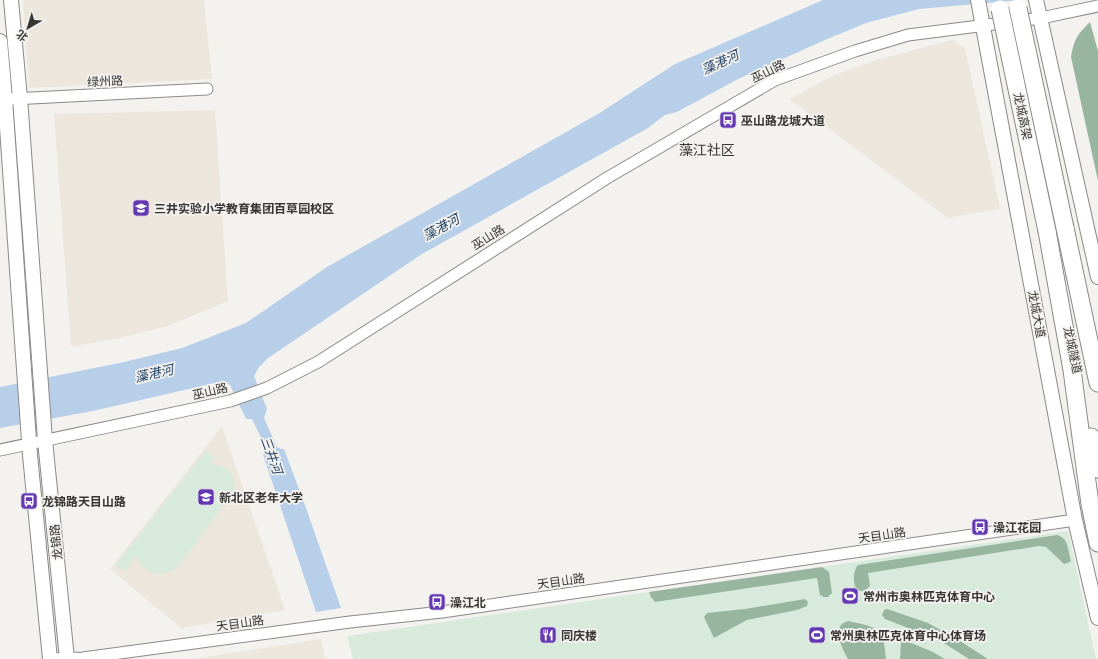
<svg xmlns="http://www.w3.org/2000/svg" width="1098" height="659" font-family="'Titillium Web','Noto Sans SC',sans-serif">
  <style>
    .built { fill: #ece6dc }
    .green { fill: #d8eadc }
    .forest { fill: #98b5a0 }
    .water { fill: #b8cfe9 }
    .lines { fill: none; stroke-linecap: round; stroke-linejoin: round }
    .minor-casing { stroke: #8b8986; stroke-width: 13 }
    .major-casing { stroke: #8b8986; stroke-width: 16 }
    .highway-casing { stroke: #8b8986; stroke-width: 19 }
    .minor { stroke: #fff; stroke-width: 11 }
    .major { stroke: #fff; stroke-width: 14 }
    .highway { stroke: #fff; stroke-width: 17 }
    .highway-bridge-casing { stroke: #8b8986; stroke-width: 19; stroke-linecap: butt }
    .highway-bridge { stroke: #fff; stroke-width: 17 }
    .labels { text-anchor: middle; dominant-baseline: central; stroke-width: 3.5; stroke-linejoin: round; paint-order: stroke }
    .street-label { font-size: 12px; fill: #363634; stroke: #f4f2ef }
    .poi-label { font-size: 12px; font-weight: bold; fill: #363634; stroke: #f4f2ef; text-anchor: start }
    .water-label { font-size: 13px; font-style: italic; fill: #224569; stroke: #f4f2ef }
    .quarter-label { font-size: 14px; fill: #363634; stroke: #f4f2ef }
  </style>
  <rect width="100%" height="100%" fill="#f4f2ef"/>
  <g class="built">
    <path d="M23,0H204L212,79L29,88Z"/>
    <path d="M952,40L965,48L1000,209L948,218L789,99L835,75L876,60Z"/>
    <path d="M215,110L228,301L168,326L119,338L71,347L54,114Z"/>
    <path d="M222,426L285,610L181,628L110,569Z"/>
    <path d="M321,639L325,659H193Z"/>
  </g>
  <g class="green">
    <path d="M206,450L215,458L211,463C229,468 236,472 234,492L177,568C158,579 148,575 136,557L125,572L116,565Z"/>
    <path d="M1068,531L1096,659H353L347,636Z"/>
  </g>
  <g class="forest">
    <path d="M1090,22L1098,51V181L1071,57C1074,39 1077,35 1090,22Z"/>
    <path d="M1057,535C1069,538 1068,551 1071,561L1068,563L1064,564L1046,547L1039,546L868,573L870,586L865,591C863,591 860,591 858,590C852,586 853,570 858,565Z"/>
    <path d="M822,567L829,572L832,593L828,597H824L820,595L817,578L655,602L651,597L649,592Z"/>
    <path d="M805,599L808,602L807,606L797,610L747,620L714,638L704,617L707,613L745,609Z"/>
    <path d="M887,609L928,623L957,639L988,659H969L939,640L885,619L882,615L884,610Z"/>
    <path d="M848,621C859,624 877,625 882,636C885,643 885,652 886,659H848C842,648 830,626 848,621Z"/>
    <path d="M904,640L933,652L945,659H900L901,642Z"/>
  </g>
  <path class="water" d="M823,0H1021L919,9L866,23L825,40L738,79L677,112L665,115L648,128L422,254L268,358L259,367L254,376L267,409L264,418L277,447L281,449H284L306,508L341,608L316,612L263,455L265,453L266,448L252,419H246L230,385L225,382H219L93,411L0,428V387L124,362L182,348L246,323L327,267L598,114L675,64Z"/>
  <g class="lines">
    <defs>
      <g id="minor">
        <path d="M12,99L207,89"/>
        <path d="M0,450L230,401L267,388L318,362L607,178L775,80L855,51L908,35L1041,18L1098,6"/>
        <path d="M50,659L83,658L350,622L442,612L1075,520"/>
      </g>
      <g id="major">
        <path d="M11,0L20,98L45,440L67,659"/>
        <path d="M978,0L1075,520L1098,618"/>
        <path d="M1036,0L1098,277"/>
        <path d="M0,41L5,99L30,455L50,659"/>
      </g>
      <g id="highway">
        <path d="M1065,228L1098,383"/>
        <path d="M1047,231L1072,370L1090,504L1098,543"/>
        <path d="M1091,437L1098,469"/>
      </g>
    </defs>
    <use href="#minor" class="minor-casing"/>
    <use href="#major" class="major-casing"/>
    <use href="#highway" class="highway-casing"/>
    <use href="#minor" class="minor"/>
    <use href="#major" class="major"/>
    <use href="#highway" class="highway"/>
    <defs>
      <g id="highway-bridge">
        <path d="M1018,8L1065,228"/>
        <path d="M1000,9L1047,231"/>
      </g>
    </defs>
    <use href="#highway-bridge" class="highway-bridge-casing"/>
    <use href="#highway-bridge" class="highway-bridge"/>
  </g>
  <defs>
    <symbol id="bus-square" viewBox="-11 -11 22 22"><rect x="-9" y="-9" width="18" height="18" rx="4" fill="#6438b0" stroke="#f4f2ef"/><path d="M-5-6H5V4H4V6H2V4H-2V6H-4V4H-5ZM-3.5-4V0h7V-4ZM-3.5 1.2v1.5H-2V1.2ZM2 1.2v1.5H3.5V1.2Z" fill="#fff"/></symbol>
    <symbol id="school-square" viewBox="-11 -11 22 22"><rect x="-9" y="-9" width="18" height="18" rx="4" fill="#6438b0" stroke="#f4f2ef"/><path d="M0-5L7-2L0 1L-7-2ZM-4 1L0 2.5L4 1V4Q0 6-4 4Z" fill="#fff"/></symbol>
    <symbol id="stadium-square" viewBox="-11 -11 22 22"><rect x="-9" y="-9" width="18" height="18" rx="4" fill="#6438b0" stroke="#f4f2ef"/><path d="M0-5a6.5 5 0 1 0 0 10a6.5 5 0 1 0 0-10ZM-3.5-1.8h7v3.6h-7Z" fill="#fff"/></symbol>
    <symbol id="restaurant-square" viewBox="-11 -11 22 22"><rect x="-9" y="-9" width="18" height="18" rx="4" fill="#6438b0" stroke="#f4f2ef"/><path d="M-5-6h1v4h1v-4h1v4h1v-4h1v5L-1.5 .5V6h-2V.5L-5-1ZM5-6V6H3V1.5H1.5Q1.5-4 5-6Z" fill="#fff"/></symbol>
  </defs>
  <g fill-rule="evenodd">
    <use href="#bus-square" x="718" y="110" width="20" height="20"/>
    <use href="#school-square" x="131" y="198" width="20" height="20"/>
    <use href="#school-square" x="196" y="487" width="20" height="20"/>
    <use href="#bus-square" x="19" y="491" width="20" height="20"/>
    <use href="#bus-square" x="970" y="517" width="20" height="20"/>
    <use href="#stadium-square" x="840" y="586" width="20" height="20"/>
    <use href="#bus-square" x="427" y="592" width="20" height="20"/>
    <use href="#restaurant-square" x="538" y="625" width="20" height="20"/>
    <use href="#stadium-square" x="807" y="625" width="20" height="20"/>
  </g>
  <g class="labels">
    <g class="street-label">
      <text transform="translate(768 71) rotate(-26)">巫山路</text>
      <text transform="translate(105 81) rotate(-3)">绿州路</text>
      <text transform="translate(1023 116) rotate(78)">龙城高架</text>
      <text transform="translate(488 237) rotate(-32)">巫山路</text>
      <text transform="translate(1037 314) rotate(79)">龙城大道</text>
      <text transform="translate(1073 350) rotate(78)">龙城隧道</text>
      <text transform="translate(210 391) rotate(-13)">巫山路</text>
      <text transform="translate(882 535) rotate(-8)">天目山路</text>
      <text transform="translate(56 542) rotate(-96)">龙锦路</text>
      <text transform="translate(561 581) rotate(-8)">天目山路</text>
      <text transform="translate(240 623) rotate(-8)">天目山路</text>
    </g>
    <g class="poi-label">
      <text x="741" y="120">巫山路龙城大道</text>
      <text x="154" y="208">三井实验小学教育集团百草园校区</text>
      <text x="219" y="497">新北区老年大学</text>
      <text x="42" y="501">龙锦路天目山路</text>
      <text x="993" y="527">澡江花园</text>
      <text x="863" y="596">常州市奥林匹克体育中心</text>
      <text x="450" y="602">澡江北</text>
      <text x="561" y="635">同庆楼</text>
      <text x="830" y="635">常州奥林匹克体育中心体育场</text>
    </g>
    <g class="water-label">
      <text transform="translate(720 62) rotate(-25)">藻港河</text>
      <text transform="translate(441 227) rotate(-29)">藻港河</text>
      <text transform="translate(154 373) rotate(-13)">藻港河</text>
      <text transform="translate(272 455) rotate(70)">三井河</text>
    </g>
    <g class="quarter-label">
      <text x="707" y="149">藻江社区</text>
    </g>
  </g>
  <g transform="translate(28 28) rotate(218)" stroke="#f4f2ef" stroke-width="3" paint-order="stroke">
  <path d="M0-3L7 15L0 10L-7 15Z" fill="#363634"/>
  <text y="-6" font-size="11" font-weight="bold" text-anchor="middle" fill="#363634">北</text>
  </g>
</svg>
